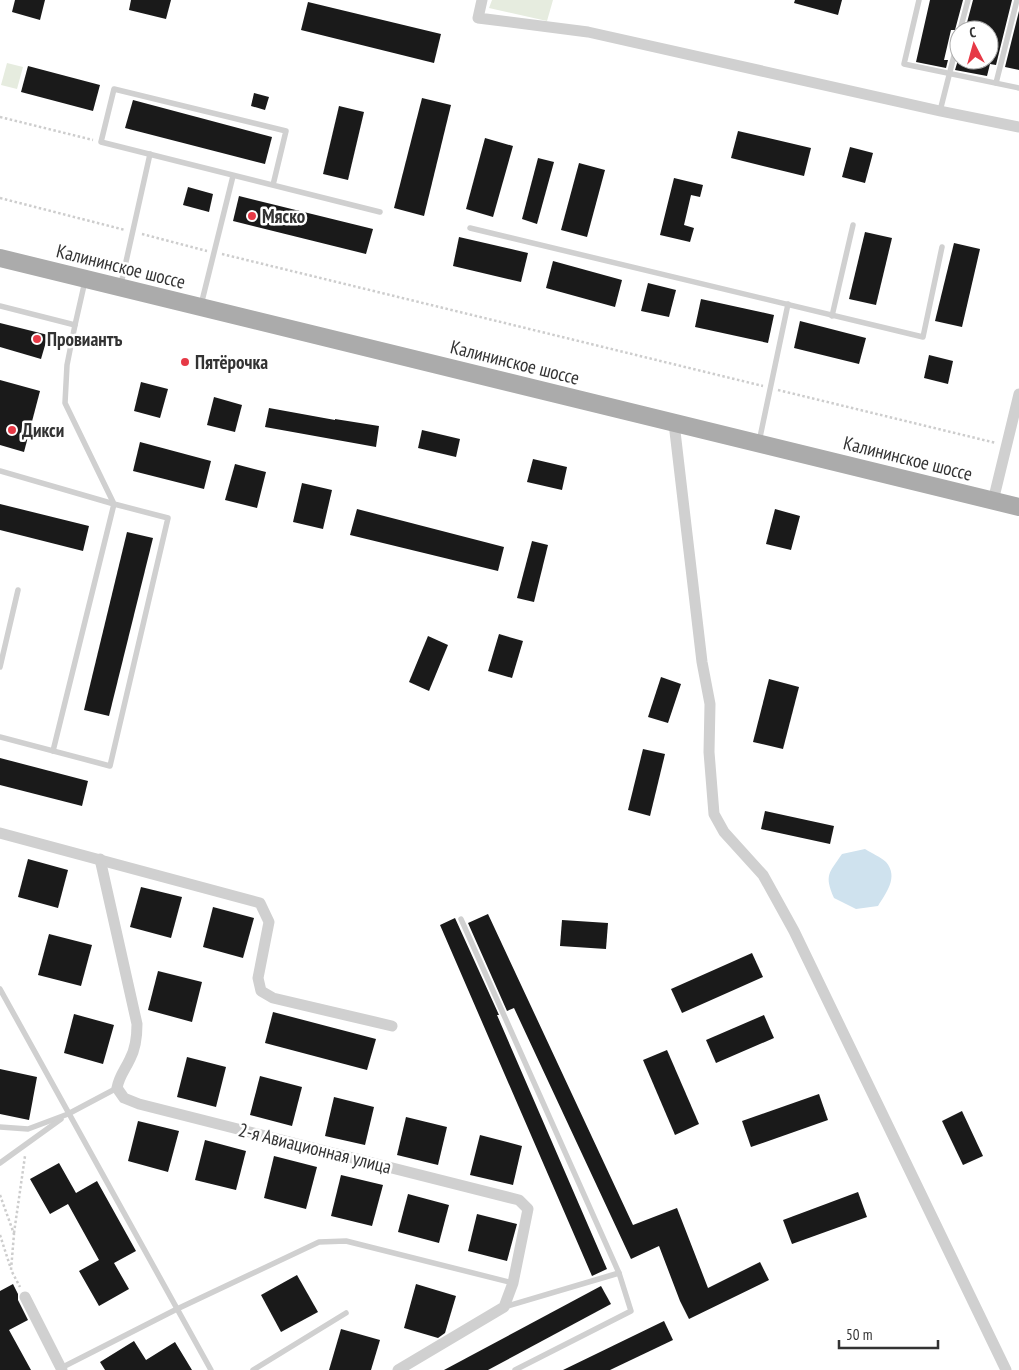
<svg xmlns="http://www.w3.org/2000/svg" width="1019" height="1370" font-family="'PT Sans Narrow',sans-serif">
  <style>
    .green { fill: #e6ecdf }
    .water { fill: #cfe2ee }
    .building { fill: #1a1a1a }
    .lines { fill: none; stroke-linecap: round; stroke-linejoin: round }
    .path { stroke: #cdcdcd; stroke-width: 2.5; stroke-dasharray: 2.5 2.5; stroke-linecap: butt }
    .service { stroke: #d0d0d0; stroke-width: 5.5 }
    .minor { stroke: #d0d0d0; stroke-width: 11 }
    .primary { stroke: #ababab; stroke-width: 18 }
    .poi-dot { fill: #e63946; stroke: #fff; stroke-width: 2 }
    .labels { text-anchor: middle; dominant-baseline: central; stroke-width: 5; stroke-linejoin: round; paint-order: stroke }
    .poi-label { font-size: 19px; font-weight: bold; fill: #333; stroke: #fff; text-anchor: start }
    .street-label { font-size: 19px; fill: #333; stroke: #fff }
  </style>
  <rect width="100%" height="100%" fill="#fff"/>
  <g class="green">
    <path d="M492,0H553L547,21L489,8Z"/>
    <path d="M7,63L23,67L17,89L1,85Z"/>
  </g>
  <path class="water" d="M865,849C871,853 881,857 886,862C899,877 886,893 878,906L856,909L834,898C824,875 829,873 842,854Z"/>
  <g class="building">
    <path d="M15,0H45L40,20L12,12Z"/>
    <path d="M131,0H171L166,19L129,10Z"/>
    <path d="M795,0H842L838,15L794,3Z"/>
    <path d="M930,0H963L955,30H951L944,60H948L946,68L916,62Z"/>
    <path d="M973,0H1012L996,65L990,64L987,76L955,70L958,60H989V30H965Z"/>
    <path d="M308,2L441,34L434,63L301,30Z"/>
    <path d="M1019,11V70L1005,67Z"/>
    <path d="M28,66L100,85L93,111L21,92Z"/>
    <path d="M254,93L269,97L265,110L251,106Z"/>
    <path d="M422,98L451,105L424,216L394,208Z"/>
    <path d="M133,100L272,137L265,164L125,128Z"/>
    <path d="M339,106L364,112L348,180L323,174Z"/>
    <path d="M738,131L811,148L804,176L731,158Z"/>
    <path d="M485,138L513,146L493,217L466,209Z"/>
    <path d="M850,147L873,153L865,183L842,177Z"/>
    <path d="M538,158L554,162L537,224L522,219Z"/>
    <path d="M579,163L605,170L587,237L561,230Z"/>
    <path d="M674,178L703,185L700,197L691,195L684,225L694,228L690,242L660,235Z"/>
    <path d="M188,187L213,194L209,212L183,205Z"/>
    <path d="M239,196L373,229L366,254L233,221Z"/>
    <path d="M865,232L892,238L876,305L849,299Z"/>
    <path d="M459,237L528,253L521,282L453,266Z"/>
    <path d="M954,243L980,249L962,327L935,321Z"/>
    <path d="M553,261L622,280L615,307L546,288Z"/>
    <path d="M648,283L676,290L669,317L641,311Z"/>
    <path d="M701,299L774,315L768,343L695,327Z"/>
    <path d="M800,321L866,338L859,364L794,348Z"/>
    <path d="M0,323L48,335L41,359L0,347Z"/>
    <path d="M929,355L953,361L948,384L924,378Z"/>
    <path d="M0,380L40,391L24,452L0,445Z"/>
    <path d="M141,382L168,389L160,418L134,411Z"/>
    <path d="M214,397L242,405L235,432L207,425Z"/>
    <path d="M269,408L335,420V419L379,426L376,447L265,427Z"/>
    <path d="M422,430L460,439L456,457L418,448Z"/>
    <path d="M140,442L211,461L204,489L133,471Z"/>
    <path d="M533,459L567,467L562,490L527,482Z"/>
    <path d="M235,464L266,472L257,508L225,500Z"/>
    <path d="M302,483L332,490L323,529L293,522Z"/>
    <path d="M0,504L89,526L83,551L0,530Z"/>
    <path d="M357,509L504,547L498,571L350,535Z"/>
    <path d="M775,509L800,516L791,550L766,544Z"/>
    <path d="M127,532L153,538L109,716L84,710Z"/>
    <path d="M532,541L548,545L534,602L517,598Z"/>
    <path d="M499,634L523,641L512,678L488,671Z"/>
    <path d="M428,636L448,645L429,691L409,682Z"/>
    <path d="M661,677L681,684L668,723L648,717Z"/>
    <path d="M769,679L799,687L783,749L753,742Z"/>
    <path d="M643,749L665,754L650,816L628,810Z"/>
    <path d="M0,758L88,781L82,806L0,785Z"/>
    <path d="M765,811L834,826L830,844L761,829Z"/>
    <path d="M28,859L68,870L58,908L18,897Z"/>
    <path d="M141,887L182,897L171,938L130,927Z"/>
    <path d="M213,907L254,918L243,958L203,947Z"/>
    <path d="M488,914L633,1225L677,1208L708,1288L760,1262L769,1280L689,1319L680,1301L659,1246L631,1259L514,1008L507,1011L468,923Z"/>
    <path d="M455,918L499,1015H497L607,1269L592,1276L440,925Z"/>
    <path d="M562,920L608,923L606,949L560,946Z"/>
    <path d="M49,934L92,945L81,986L38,975Z"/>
    <path d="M752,953L763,977L682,1013L671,989Z"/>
    <path d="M158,971L202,982L192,1022L148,1010Z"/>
    <path d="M273,1012L376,1039L367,1070L265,1043Z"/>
    <path d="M74,1014L114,1025L103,1064L64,1053Z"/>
    <path d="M764,1015L774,1038L716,1063L706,1040Z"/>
    <path d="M667,1050L699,1124L675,1135L643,1060Z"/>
    <path d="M187,1057L226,1067L216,1107L177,1097Z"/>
    <path d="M0,1069L37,1077L29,1120L0,1114Z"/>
    <path d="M260,1076L302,1087L292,1126L250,1115Z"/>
    <path d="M819,1094L828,1120L751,1147L742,1121Z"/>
    <path d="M334,1097L374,1107L365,1145L325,1136Z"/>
    <path d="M962,1111L983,1156L963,1165L942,1121Z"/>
    <path d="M406,1117L447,1127L438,1165L397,1155Z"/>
    <path d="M138,1121L179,1131L168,1172L128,1161Z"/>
    <path d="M480,1135L522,1146L513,1185L470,1175Z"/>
    <path d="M205,1140L246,1151L236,1190L195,1180Z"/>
    <path d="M274,1156L317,1167L306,1209L264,1198Z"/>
    <path d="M59,1163L76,1193L97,1181L136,1251L114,1263L129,1289L99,1306L79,1271L99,1260L68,1204L50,1214L30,1179Z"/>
    <path d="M341,1175L383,1185L372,1226L331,1216Z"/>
    <path d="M858,1192L867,1217L792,1244L783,1220Z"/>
    <path d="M408,1194L449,1205L439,1243L398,1232Z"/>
    <path d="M477,1214L517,1224L507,1261L468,1251Z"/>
    <path d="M297,1275L318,1312L281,1332L261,1295Z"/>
    <path d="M13,1284L18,1294V1300L28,1320L9,1330L31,1370H0V1291Z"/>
    <path d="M416,1284L456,1296L445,1333L438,1338L404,1328Z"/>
    <path d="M601,1286L611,1304L488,1370H444Z"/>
    <path d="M664,1321L673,1340L610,1370H563Z"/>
    <path d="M341,1329L380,1340L371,1370H329Z"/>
    <path d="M134,1341L146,1360L175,1342L192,1370H105L100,1362Z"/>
  </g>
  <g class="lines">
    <g class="path">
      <path d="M0,117L93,140"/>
      <path d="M0,198L125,230"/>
      <path d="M142,234L207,251"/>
      <path d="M222,254L763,386"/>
      <path d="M778,390L996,443"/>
      <path d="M0,1195L14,1234L11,1270L20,1287"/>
      <path d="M14,1233L25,1156"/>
      <path d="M0,1235L10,1266"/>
    </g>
    <g class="service">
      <path d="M919,0L904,64L1019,88"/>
      <path d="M960,30L968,0"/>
      <path d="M996,83L1017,0"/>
      <path d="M940,111L959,36"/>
      <path d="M273,185L286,131L114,89L101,142L380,212"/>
      <path d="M470,228L923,337L942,247"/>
      <path d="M121,284L150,154"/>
      <path d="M201,305L233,176"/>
      <path d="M0,306L75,325L85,281"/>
      <path d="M832,316L853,225"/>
      <path d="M759,442L788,304"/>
      <path d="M0,471L114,504L53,751"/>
      <path d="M0,667L18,590"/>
      <path d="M0,737L110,766L168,518L114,504L65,403L67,365L75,325"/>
      <path d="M461,919L619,1273L631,1311L515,1370"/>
      <path d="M0,989L211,1370"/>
      <path d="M0,1127L28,1129L68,1114L117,1088"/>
      <path d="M0,1163L61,1119"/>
      <path d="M504,1307L619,1273"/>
      <path d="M61,1368L177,1309L319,1242L346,1241L513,1283"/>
      <path d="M253,1370L346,1313"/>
    </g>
    <g class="minor">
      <path d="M482,0L478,18L588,32L940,111L1019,127"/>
      <path d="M674,423L702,662L710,704L709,752L714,814L724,832L763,875L794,931L1006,1370"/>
      <path d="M993,501L1019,394"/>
      <path d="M0,833L260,903L269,922L258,978L261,991L273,998L392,1026"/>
      <path d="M100,859L137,1024C137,1037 136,1048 130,1059C125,1070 119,1076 117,1088L124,1098L139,1104L519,1200L528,1209L513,1283L504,1307L398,1370"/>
      <path d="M25,1297L62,1370"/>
    </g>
    <path class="primary" d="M0,258L1019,507"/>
  </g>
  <g class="poi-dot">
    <circle cx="252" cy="216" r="5"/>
    <circle cx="37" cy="339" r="5"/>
    <circle cx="185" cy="362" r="5"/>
    <circle cx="12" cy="430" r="5"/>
  </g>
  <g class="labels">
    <g class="poi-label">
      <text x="262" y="216">Мяско</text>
      <text x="47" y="339">Провиантъ</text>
      <text x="195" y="362">Пятёрочка</text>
      <text x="22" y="430">Дикси</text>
    </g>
    <g class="street-label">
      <text transform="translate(121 266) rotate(14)">Калининское шоссе</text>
      <text transform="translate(515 362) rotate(14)">Калининское шоссе</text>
      <text transform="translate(908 458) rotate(14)">Калининское шоссе</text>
      <text transform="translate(315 1148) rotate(14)">2-я Авиационная улица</text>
    </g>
  </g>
  <g transform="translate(974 45) rotate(354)"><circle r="24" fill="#ffffff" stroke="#adadad"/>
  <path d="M0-4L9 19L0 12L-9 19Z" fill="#e63946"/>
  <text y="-8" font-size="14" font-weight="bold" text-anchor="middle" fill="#333333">С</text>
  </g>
  <path d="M839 1340v8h99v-8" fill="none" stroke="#333333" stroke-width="2.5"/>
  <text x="846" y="1340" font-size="15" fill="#333333" stroke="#ffffff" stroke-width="4" paint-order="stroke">50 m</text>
</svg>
